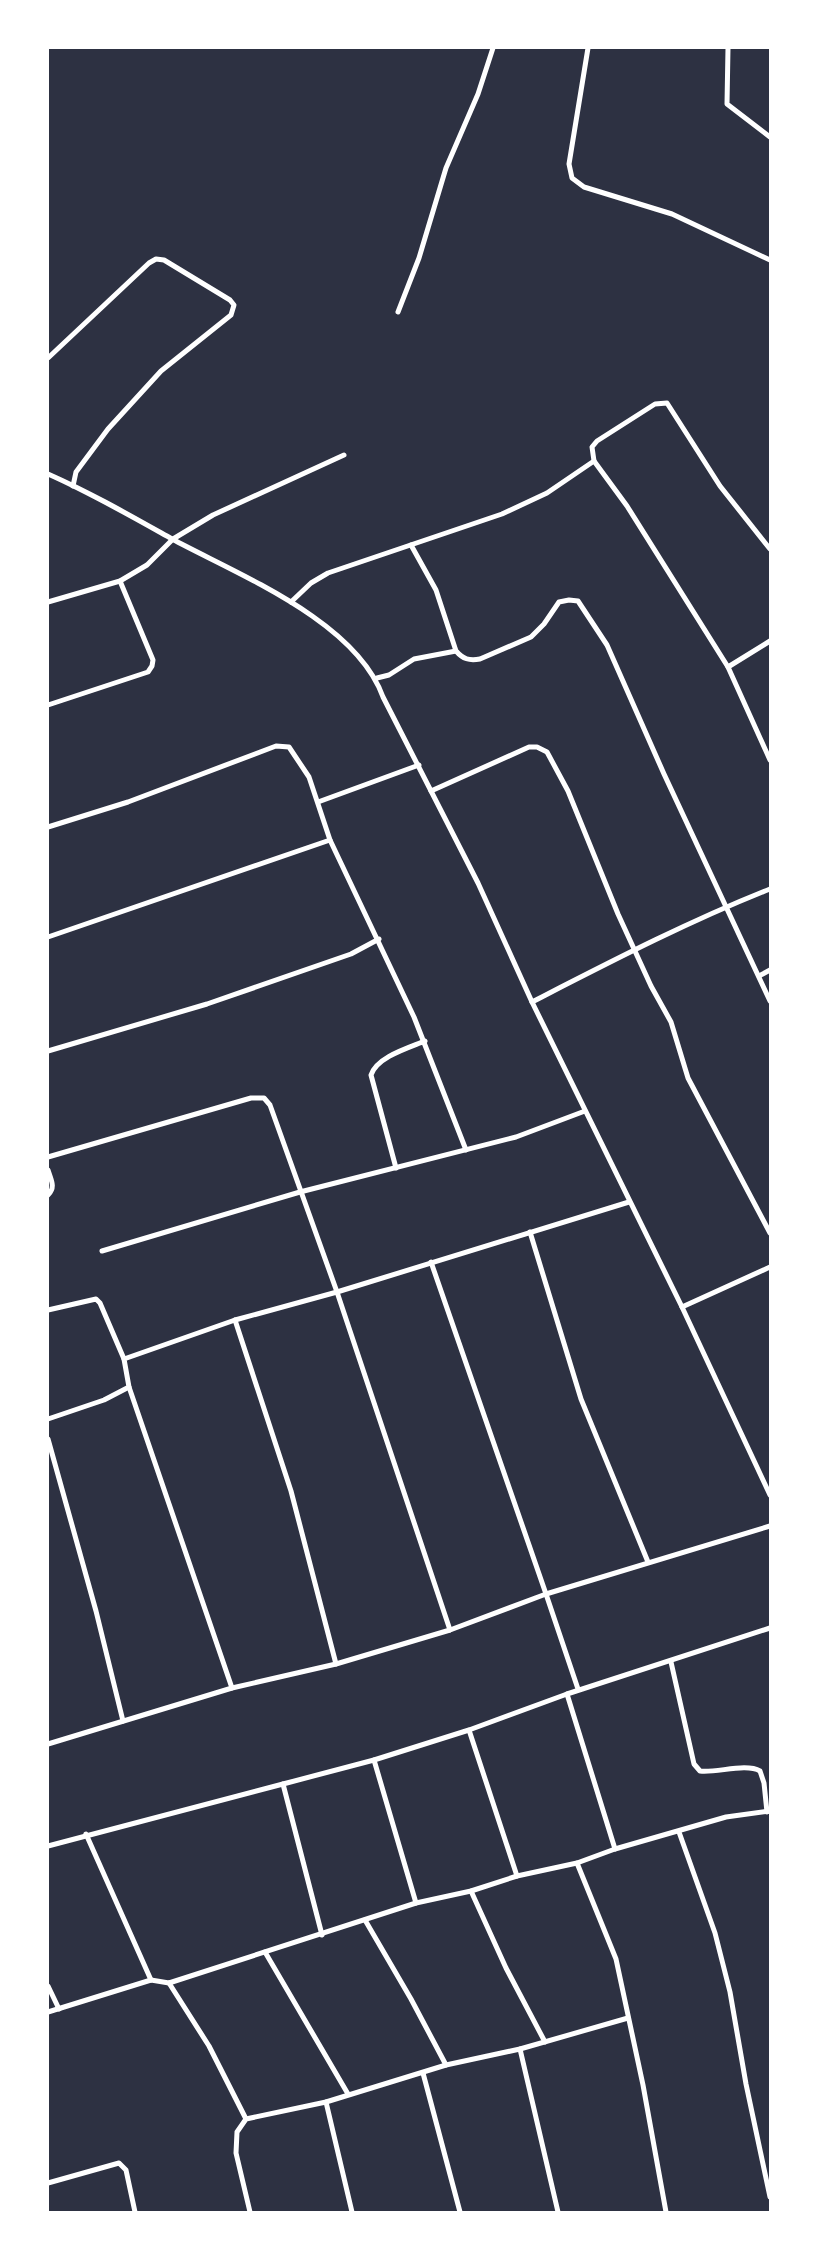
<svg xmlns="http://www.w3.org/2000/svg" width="818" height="2260" font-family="Arial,sans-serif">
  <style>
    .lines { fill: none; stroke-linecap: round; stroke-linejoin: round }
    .minor { stroke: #fff; stroke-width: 5 }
  </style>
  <rect width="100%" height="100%" fill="#2d3142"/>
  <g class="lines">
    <g class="minor">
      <path d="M588,48L569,164L572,178L584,187L672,214L770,260"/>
      <path d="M728,48L727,104L770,137"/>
      <path d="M398,312L419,258L446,168L478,94L493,48"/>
      <path d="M48,358L149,263L156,259L164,260L230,300L234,305L231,315L161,371L108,429L76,472L73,486"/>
      <path d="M48,474C91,493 131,516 172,539C239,575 356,621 383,697L478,883L532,1002L682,1307L770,1495"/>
      <path d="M411,545L436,590L456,651C463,659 469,661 480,659L531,637L544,624L559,602L569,600L578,601L607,645L664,774L770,1001"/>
      <path d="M770,549L720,486L667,403L655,404L597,441L592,447L594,461L627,506L728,667L770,760"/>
      <path d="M48,602L120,581L147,565L173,539L213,515L344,455"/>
      <path d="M291,602L311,583L328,573L502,514L547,493L594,461"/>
      <path d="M728,667L770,641"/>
      <path d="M377,678L389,675L414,659L456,651"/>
      <path d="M48,705L148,672L152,666L153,660L120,581"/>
      <path d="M431,791L529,747H537L547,752L568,791L618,914L651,986L671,1022L688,1078L770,1233"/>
      <path d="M318,802L419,765"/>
      <path d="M48,827L128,802L276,746L289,747L309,777L330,840L414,1017L466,1150"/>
      <path d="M48,937L330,840"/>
      <path d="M759,976L770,970"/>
      <path d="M532,1002C610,962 689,921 770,889"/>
      <path d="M48,1051L207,1004L351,954L379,939"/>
      <path d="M48,1157L251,1098H264L270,1105L337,1292L450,1630"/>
      <path d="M396,1168L371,1075C377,1057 408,1048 425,1041"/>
      <path d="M48,1170C51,1180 56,1187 48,1195"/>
      <path d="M530,1232L581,1399L648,1562"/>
      <path d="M102,1251L300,1192L516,1137L585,1111"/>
      <path d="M682,1307L770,1267"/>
      <path d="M48,1310L96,1299L100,1303L124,1359"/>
      <path d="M235,1320L291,1491L336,1664"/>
      <path d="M129,1387L232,1688"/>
      <path d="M48,1419L104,1400L129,1387L124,1359L235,1320L337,1292L629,1202"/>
      <path d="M48,1439L96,1611L123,1721"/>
      <path d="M671,1662L694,1764L700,1771C717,1773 746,1763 760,1771L764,1783L767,1812"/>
      <path d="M578,1689L546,1594L770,1526"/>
      <path d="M567,1694L770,1628"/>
      <path d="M469,1730L517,1876"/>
      <path d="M48,1744L232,1688L336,1664L450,1630L546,1594L431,1262"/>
      <path d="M374,1760L416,1903"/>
      <path d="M679,1832L715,1933L730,1992L746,2084L770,2197"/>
      <path d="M86,1834L151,1980"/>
      <path d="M48,1846L283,1784"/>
      <path d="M577,1863L616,1959L643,2085L666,2212"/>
      <path d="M471,1891L506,1968L545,2042"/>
      <path d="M365,1920L411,1999L446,2065"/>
      <path d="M322,1935L283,1784L374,1760L469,1730L567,1694L615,1849"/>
      <path d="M265,1952L348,2094"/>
      <path d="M169,1983L209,2046L246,2119"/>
      <path d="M48,1986L59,2009"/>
      <path d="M48,2012L151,1980L169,1983L416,1903L471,1891L517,1876L577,1863L615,1849L726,1817L770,1811"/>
      <path d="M520,2049L558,2212"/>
      <path d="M423,2073L460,2212"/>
      <path d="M326,2102L352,2212"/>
      <path d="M48,2183L119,2163L126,2170L135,2212"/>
      <path d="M250,2212L236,2153L237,2132L246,2119L326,2102L446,2065L520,2049L628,2018"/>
    </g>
  </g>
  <rect width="818" height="2260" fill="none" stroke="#ffffff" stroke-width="98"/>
</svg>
